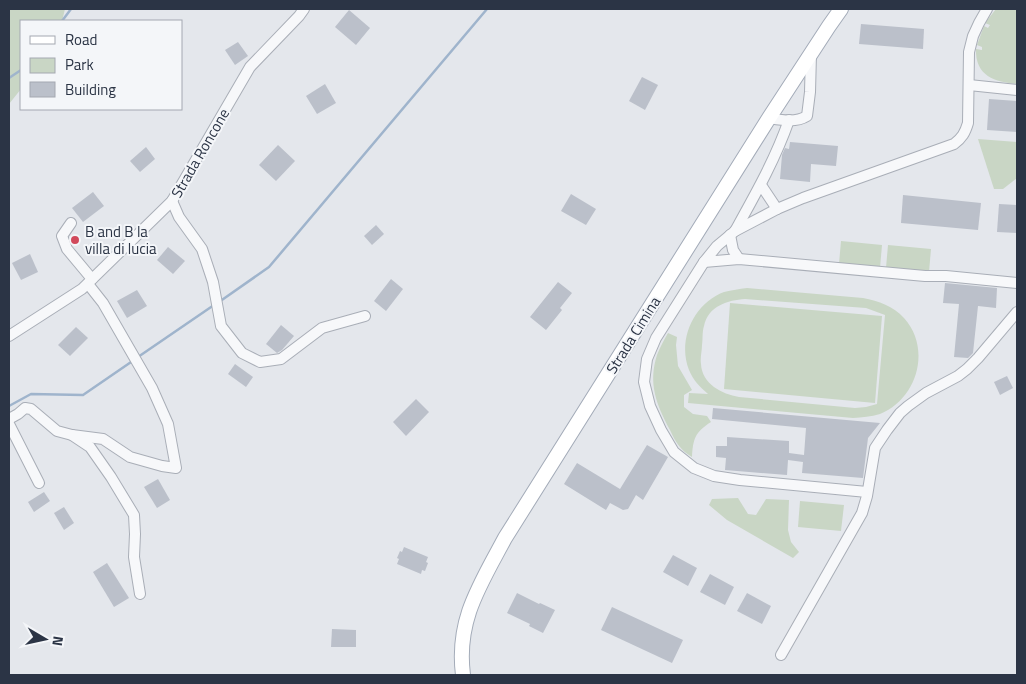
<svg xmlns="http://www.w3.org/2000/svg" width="1026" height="684" font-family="'Titillium Web',sans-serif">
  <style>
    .green { fill: #c9d6c5; fill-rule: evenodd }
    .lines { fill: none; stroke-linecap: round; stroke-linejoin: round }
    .stream { stroke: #9fb4cc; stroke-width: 2.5 }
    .building { fill: #bbc0ca }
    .minor-casing { stroke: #a9aeb7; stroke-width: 12 }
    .major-casing { stroke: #a3abb8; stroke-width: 16 }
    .minor { stroke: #f7f8fa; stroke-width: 10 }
    .major { stroke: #fff; stroke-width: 14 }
    .poi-dot { fill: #d1495b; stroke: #f4f6f9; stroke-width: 2 }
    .labels { text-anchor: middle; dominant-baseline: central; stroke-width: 4; stroke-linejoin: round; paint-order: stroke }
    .street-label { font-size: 15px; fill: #2b3445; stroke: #f4f6f9 }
    .poi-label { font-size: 15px; fill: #2b3445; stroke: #f4f6f9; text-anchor: start }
  </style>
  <rect width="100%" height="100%" fill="#e4e7ec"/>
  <g class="green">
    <path d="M9,9H65L62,21H21V89L9,104Z"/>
    <path d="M996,9H1017V84C995,82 975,76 976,49L982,50V47L977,45L984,26L988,28L990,25L985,23Z"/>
    <path d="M978,139L1017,142V178L1003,189H994Z"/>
    <path d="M841,241L882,245L880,268L839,264Z"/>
    <path d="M888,245L931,249L929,272L886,268Z"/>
    <path d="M747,288L863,298C879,301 893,306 904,318C932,349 917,399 880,414C871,417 862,417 853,418L688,403L689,393L708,394C700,387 693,380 689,370C677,340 694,303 724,292C732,290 739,289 747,288ZM745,299L866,308L885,315L877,404L866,407L855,408L739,397C722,394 702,384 701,364C700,358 702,351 702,345C703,339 702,332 704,326C708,306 728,300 745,299Z"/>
    <path d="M730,303L882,316L875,403L724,389Z"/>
    <path d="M668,333L677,337L676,345L678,366L692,390L684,395V407L693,414L707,416L711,422C695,432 693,439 692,457C680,450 675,441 670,430C656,404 648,383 657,355C660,347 664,340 668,333Z"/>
    <path d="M738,498L748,514L756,515L766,499L789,500L788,530L791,542L799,552L793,558L727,520L709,505L712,499Z"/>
    <path d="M800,501L844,505L841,531L798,527Z"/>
  </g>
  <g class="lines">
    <g class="stream">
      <path d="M62,21L71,9"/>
      <path d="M9,78L21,70"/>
      <path d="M219,302L269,267L487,9"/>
      <path d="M138,357L214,305"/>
      <path d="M9,406L31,394L83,395L134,360"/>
    </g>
  </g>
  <g class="building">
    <path d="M349,10L370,28L356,45L335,27Z"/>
    <path d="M861,24L924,29L923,49L859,44Z"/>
    <path d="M238,42L248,56L235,65L225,50Z"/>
    <path d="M642,77L658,85L645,110L629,101Z"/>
    <path d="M325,84L336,103L317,114L306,96Z"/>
    <path d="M989,99L1017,101V132L987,130Z"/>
    <path d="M790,142L838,146L836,166L811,164L810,182L780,179L782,155L785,148L789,149Z"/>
    <path d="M278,145L295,161L276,181L259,165Z"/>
    <path d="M146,147L155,159L140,172L130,161Z"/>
    <path d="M93,192L104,206L83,222L72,208Z"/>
    <path d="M571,194L596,209L586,225L561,211Z"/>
    <path d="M903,195L981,203L978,230L901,223Z"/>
    <path d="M999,204L1017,205V233L997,232Z"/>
    <path d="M376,225L384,234L372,245L364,236Z"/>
    <path d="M168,247L185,261L173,274L157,260Z"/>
    <path d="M30,254L38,272L21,280L12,263Z"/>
    <path d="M391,279L403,289L386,311L374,301Z"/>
    <path d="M558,282L572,293L560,308L562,310L546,330L530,317Z"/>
    <path d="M945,283L997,288L996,308L978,306L973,353L968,358L954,357L959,304L943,303Z"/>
    <path d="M137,290L147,306L127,318L117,301Z"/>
    <path d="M281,325L294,336L282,350L277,353L266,344Z"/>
    <path d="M76,327L88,338L70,356L58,345Z"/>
    <path d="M235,364L253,377L246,387L228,374Z"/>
    <path d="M1007,376L1013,388L1000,395L994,382Z"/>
    <path d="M416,399L429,412L406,436L393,422Z"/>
    <path d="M713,408L880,423L868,438L863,478L802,473L803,462L788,460L787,475L725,470L726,458L716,457V446H727V437L789,441V453L804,455L806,428L712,419Z"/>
    <path d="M647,445L668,457L643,500L636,495L628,509L623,510L610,503L606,510L564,484L577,463L620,489Z"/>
    <path d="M158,479L170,500L157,508L144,487Z"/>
    <path d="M44,492L50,501L34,512L28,502Z"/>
    <path d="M64,507L74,523L64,530L54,513Z"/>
    <path d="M404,547L428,557L426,562L428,563L425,571L422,570L421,574L397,564L399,559L397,558L400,551L402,552Z"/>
    <path d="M673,555L697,568L688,586L663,572Z"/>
    <path d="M107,563L129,598L114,607L93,572Z"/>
    <path d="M710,574L734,587L725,605L700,592Z"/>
    <path d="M517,593L539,604L540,603L555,610L543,633L529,626L530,624L507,613Z"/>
    <path d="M747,593L771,606L762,624L737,611Z"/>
    <path d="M612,607L683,640L672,663L601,630Z"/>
    <path d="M332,629L356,630V647H331Z"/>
  </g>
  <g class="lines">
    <defs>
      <g id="minor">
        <path d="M969,85L1017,90"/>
        <path d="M769,118C781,120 796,123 807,116L810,92L811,54"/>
        <path d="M761,185L777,209"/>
        <path d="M172,201L179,217L202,249L213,282L221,326L242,353L260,362L281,359L322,328L365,316"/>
        <path d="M71,223L62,236L67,249L92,279"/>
        <path d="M735,231C755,195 775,160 789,120"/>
        <path d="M730,235L733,250L739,259"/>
        <path d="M704,262L739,259L925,276H946L1017,283"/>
        <path d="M9,336L82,289L172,201L250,67L299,16L304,9"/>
        <path d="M9,419L18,414L25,408L31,409L57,431L72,435L90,447L111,477L134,515L135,534L134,557L140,594"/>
        <path d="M9,424L39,483"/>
        <path d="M72,435L103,439L130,457L162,466L176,468L168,424L152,388L103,303L88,284"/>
        <path d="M867,492L740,480L714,476L694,468L674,452L661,430L650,406L644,382L647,359L656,338L704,262L717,246L735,231L777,209L803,198L954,144C962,138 965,133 968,123L969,52L973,36L979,23L987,9"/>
        <path d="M781,655L862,513L867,496L875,448L887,430L900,413L908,406L926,393L958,376L967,369L978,358L1017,312"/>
      </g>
      <path id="major" d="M463,675C456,620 480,585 505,538L769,118L829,26L841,9"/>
    </defs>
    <use href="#minor" class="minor-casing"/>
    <use href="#major" class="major-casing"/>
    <use href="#minor" class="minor"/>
    <use href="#major" class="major"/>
  </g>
  <circle class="poi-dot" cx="75" cy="240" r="5"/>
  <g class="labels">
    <g class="street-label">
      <text transform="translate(200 153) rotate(-60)">Strada Roncone</text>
      <text transform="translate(633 335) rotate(-58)">Strada Cimina</text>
    </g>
    <g class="poi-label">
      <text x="85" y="231">B and B la<tspan x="85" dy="17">villa di lucia</tspan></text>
    </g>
  </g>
  <rect width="1026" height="684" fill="none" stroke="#2b3445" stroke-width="20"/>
  <rect x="20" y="20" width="162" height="90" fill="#f4f6f9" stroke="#a4a8b1"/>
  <rect x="30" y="36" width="25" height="8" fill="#ffffff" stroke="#a4a8b1"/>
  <text x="65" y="45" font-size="15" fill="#2b3445">Road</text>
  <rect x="30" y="58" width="25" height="15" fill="#c9d6c5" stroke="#a4a8b1"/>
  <text x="65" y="70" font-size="15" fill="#2b3445">Park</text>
  <rect x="30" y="82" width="25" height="15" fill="#bbc0ca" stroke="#a4a8b1"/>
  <text x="65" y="95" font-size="15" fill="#2b3445">Building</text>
  <g transform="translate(45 639) rotate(99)" stroke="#f4f6f9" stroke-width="4" paint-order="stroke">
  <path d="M0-4L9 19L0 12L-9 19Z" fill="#2b3445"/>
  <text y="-8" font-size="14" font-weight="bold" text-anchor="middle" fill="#2b3445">N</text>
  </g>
</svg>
